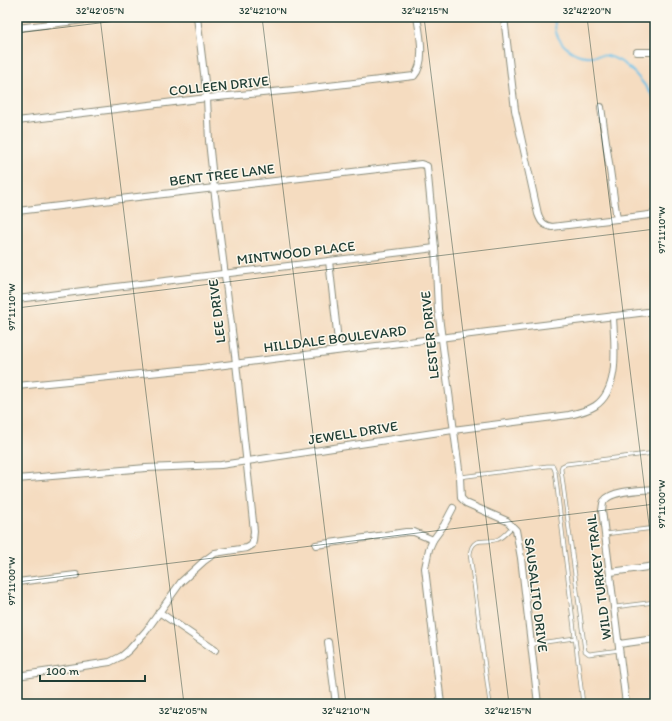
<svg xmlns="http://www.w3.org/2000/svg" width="672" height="721" font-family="Itim,sans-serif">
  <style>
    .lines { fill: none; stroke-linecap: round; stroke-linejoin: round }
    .stream { stroke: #6bc0e7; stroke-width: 2 }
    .lane-casing { stroke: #8a8c7a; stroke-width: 4.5 }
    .street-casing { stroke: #8a8c7a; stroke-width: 8 }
    .lane { stroke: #fff; stroke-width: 3 }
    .street { stroke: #fff; stroke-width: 6 }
    .ticks { fill: none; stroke: #1f3d34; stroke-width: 1; stroke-opacity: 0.45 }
    .labels { text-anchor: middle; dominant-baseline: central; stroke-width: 3; stroke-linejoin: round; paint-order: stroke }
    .street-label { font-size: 14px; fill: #1f3d34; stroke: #fbf7ec }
    .neatline { fill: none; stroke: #1f3d34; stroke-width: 1.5 }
    .ticks-label { font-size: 10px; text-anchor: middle; fill: #1f3d34 }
  </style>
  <rect width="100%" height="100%" fill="#fbf7ec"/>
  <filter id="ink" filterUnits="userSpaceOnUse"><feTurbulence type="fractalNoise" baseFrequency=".025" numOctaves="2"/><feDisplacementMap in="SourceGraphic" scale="8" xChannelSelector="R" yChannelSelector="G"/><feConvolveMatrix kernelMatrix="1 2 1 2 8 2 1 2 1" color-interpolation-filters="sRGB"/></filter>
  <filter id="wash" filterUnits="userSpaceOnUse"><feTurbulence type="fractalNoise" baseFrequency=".012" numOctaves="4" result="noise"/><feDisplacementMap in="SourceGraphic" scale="16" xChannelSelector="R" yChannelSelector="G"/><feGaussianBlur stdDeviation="0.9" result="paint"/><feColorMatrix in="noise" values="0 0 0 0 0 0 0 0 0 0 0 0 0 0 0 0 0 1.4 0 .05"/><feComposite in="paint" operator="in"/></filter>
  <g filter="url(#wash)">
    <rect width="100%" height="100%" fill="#f5dcc0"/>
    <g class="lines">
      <path class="stream" d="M554,17C555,22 555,28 556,32C560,45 573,55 586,56C593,57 601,54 608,56C630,62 642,82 655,99"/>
    </g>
  </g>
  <g filter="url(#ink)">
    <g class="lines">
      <defs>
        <g id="lane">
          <path d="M460,477L547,466H553L555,471L583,704"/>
          <path d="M605,534L655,528"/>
          <path d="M615,607L655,602"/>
          <path d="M654,639L655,648"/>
          <path d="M531,644L575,638"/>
          <path d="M620,650L589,654L585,651L561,469L562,466L566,464L655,453"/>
          <path d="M490,704L470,554C473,533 488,546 500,538C505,535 509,530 513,526"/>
        </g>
        <g id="street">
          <path d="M504,17L515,110L538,214C541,222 543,225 552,227L649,215L655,213"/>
          <path d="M17,28L109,17"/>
          <path d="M637,52H655"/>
          <path d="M601,107L617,219"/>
          <path d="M17,121L207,98L294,90L414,76C426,63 420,34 417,17"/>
          <path d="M17,211L421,164L427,166L435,248L438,309L460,477L461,498L466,503L507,521L516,530L521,558L538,704"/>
          <path d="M329,261L339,350"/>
          <path d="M17,299L435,248"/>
          <path d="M17,386L201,368L655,311"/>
          <path d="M17,479L146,468L221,465L453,430L569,415C578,413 587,411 595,406C621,389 614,343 613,316"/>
          <path d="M316,545L406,532H414L433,540"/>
          <path d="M611,572L655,566"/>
          <path d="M17,582L76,575"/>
          <path d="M159,612L215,650"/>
          <path d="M328,642L336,704"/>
          <path d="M619,644L655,639"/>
          <path d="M17,676L110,662L122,656L129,650L146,631L181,582L204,561L215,553L247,548L252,545L253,541L254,531L236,363L214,188L209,141L207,98L197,17"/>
          <path d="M441,704L425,568L429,549L433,540L444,525L453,508"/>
          <path d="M626,704L602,510C603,507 602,504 604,501C611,490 642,490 655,489"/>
        </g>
      </defs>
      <use href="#lane" class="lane-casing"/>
      <use href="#street" class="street-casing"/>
      <use href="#lane" class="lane"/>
      <use href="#street" class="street"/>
    </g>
  </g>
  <path class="ticks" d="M100,17L184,704M262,17L346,704M424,17L509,704M587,17L655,574M17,33L149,17M17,308L655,229M17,582L655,504M17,665L22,704"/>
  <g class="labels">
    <g class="street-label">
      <text transform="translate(219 86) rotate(-6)">COLLEEN DRIVE</text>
      <text transform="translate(222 175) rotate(-7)">BENT TREE LANE</text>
      <text transform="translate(296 253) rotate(-7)">MINTWOOD PLACE</text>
      <text transform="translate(217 311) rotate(-97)">LEE DRIVE</text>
      <text transform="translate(430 335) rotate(-96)">LESTER DRIVE</text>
      <text transform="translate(335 339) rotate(-7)">HILLDALE BOULEVARD</text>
      <text transform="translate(353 433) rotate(-9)">JEWELL DRIVE</text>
      <text transform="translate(599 577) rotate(-97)">WILD TURKEY TRAIL</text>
      <text transform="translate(536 595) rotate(83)">SAUSALITO DRIVE</text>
    </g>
  </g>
  <rect width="672" height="721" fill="none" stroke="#fbf7ec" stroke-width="44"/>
  <path d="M40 675v6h105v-6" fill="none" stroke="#1f3d34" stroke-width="2"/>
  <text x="46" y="675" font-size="12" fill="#1f3d34" stroke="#fbf7ec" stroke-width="3" paint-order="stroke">100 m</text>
  <rect x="22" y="22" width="628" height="677" class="neatline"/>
  <g class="ticks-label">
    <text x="100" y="14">32°42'05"N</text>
    <text x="263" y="14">32°42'10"N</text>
    <text x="425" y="14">32°42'15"N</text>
    <text x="587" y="14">32°42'20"N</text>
    <text transform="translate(661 230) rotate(-90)" y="4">97°11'10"W</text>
    <text transform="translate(11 307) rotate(-90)" y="4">97°11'10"W</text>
    <text transform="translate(661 504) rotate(-90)" y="4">97°11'00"W</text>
    <text transform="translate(11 581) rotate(-90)" y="4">97°11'00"W</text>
    <text x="183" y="714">32°42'05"N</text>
    <text x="346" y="714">32°42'10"N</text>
    <text x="508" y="714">32°42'15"N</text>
  </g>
</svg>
